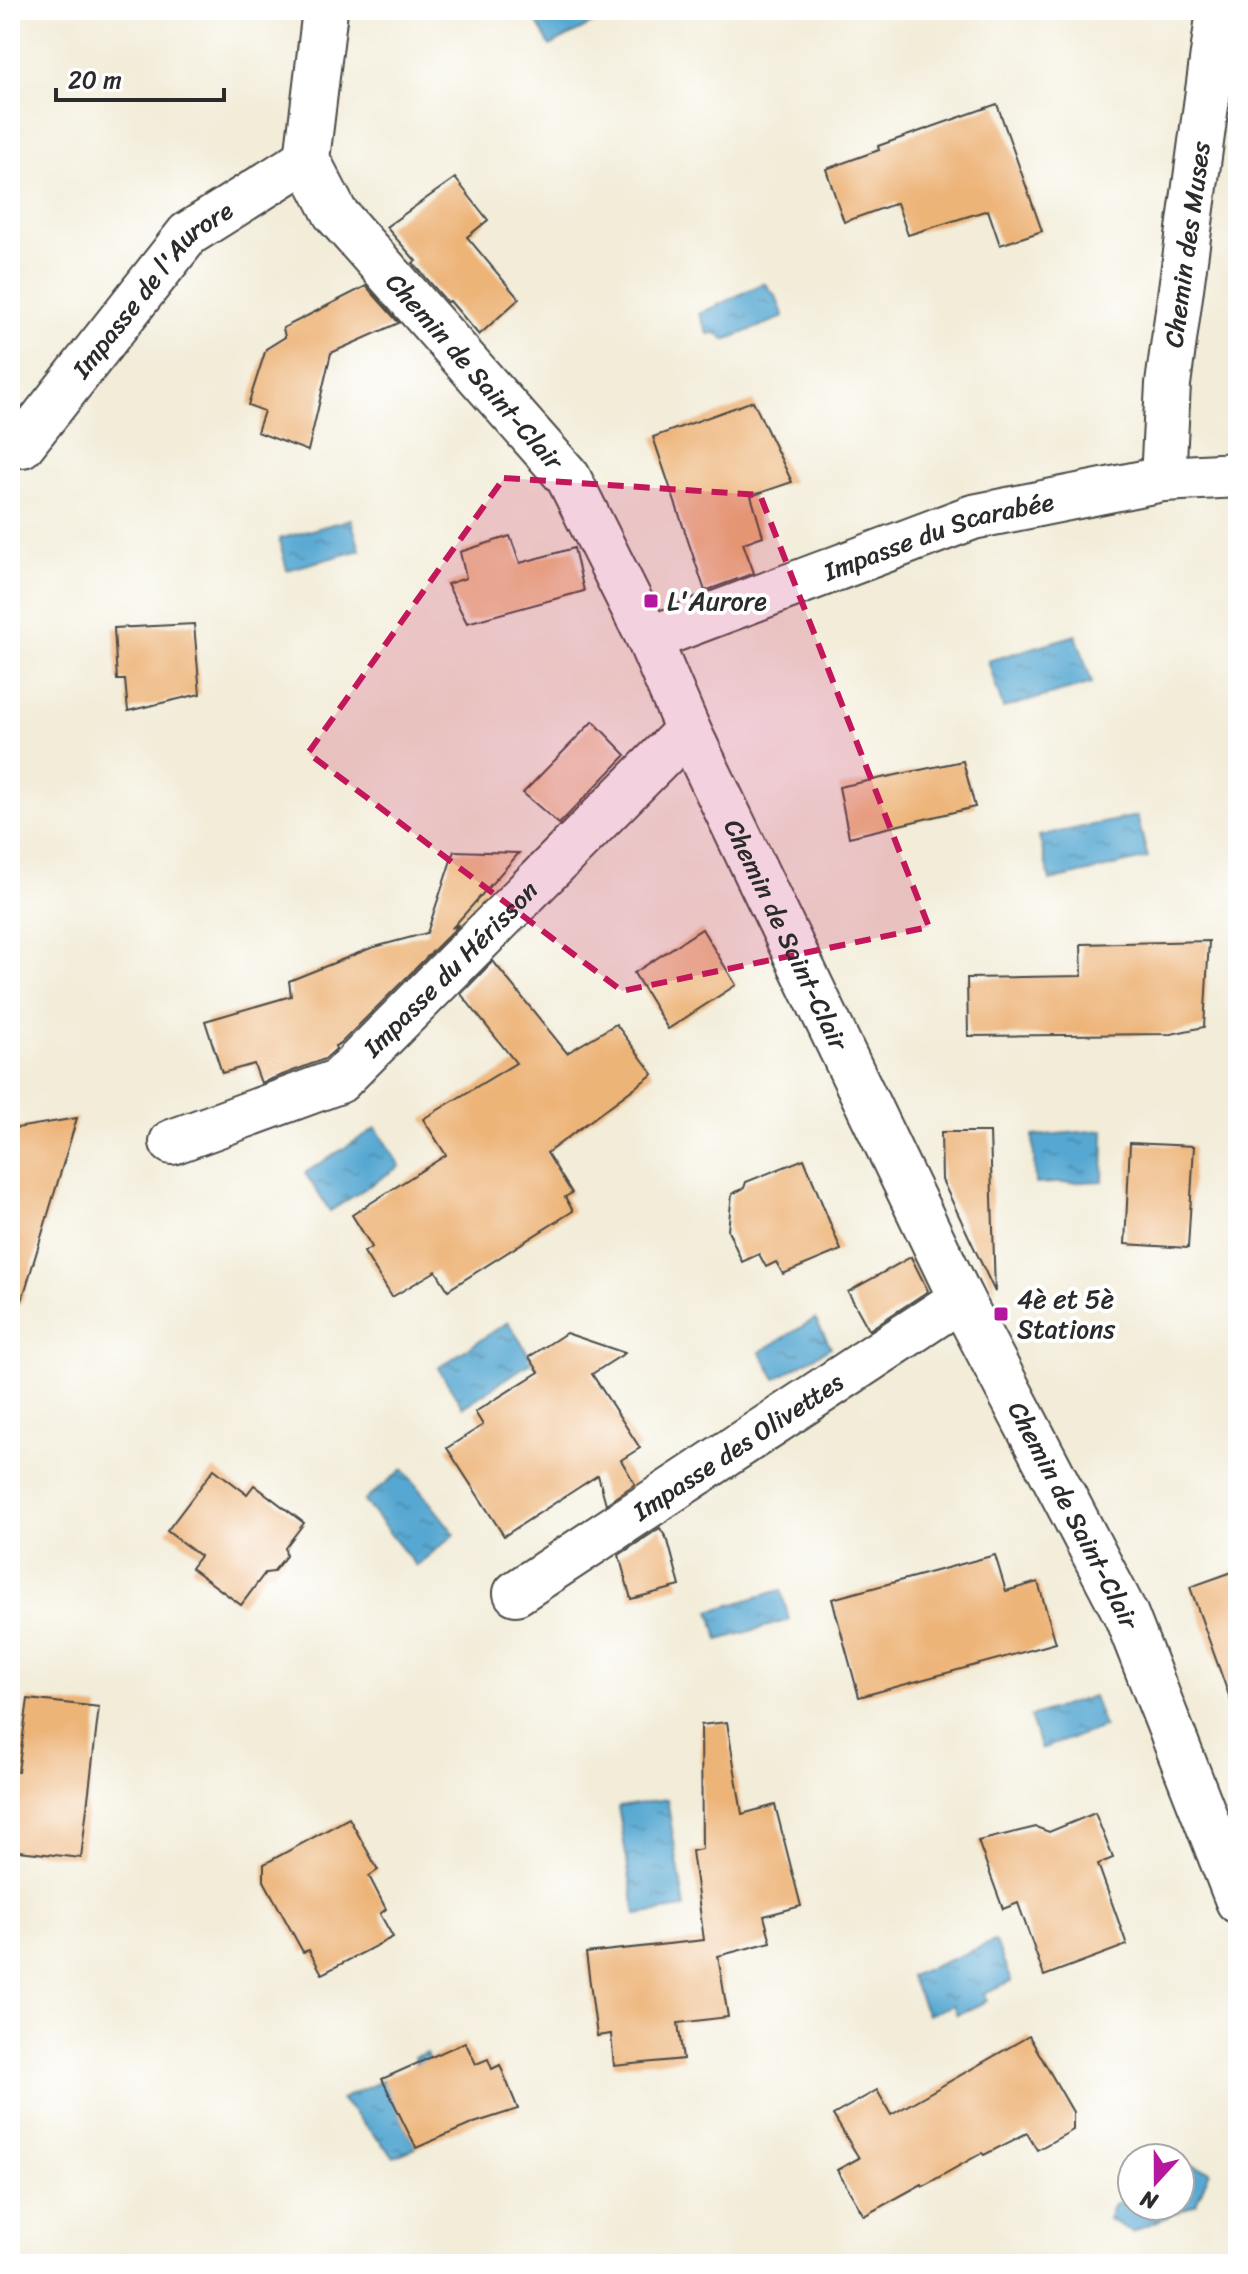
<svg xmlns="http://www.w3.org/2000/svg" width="1248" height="2274" font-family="Sriracha,sans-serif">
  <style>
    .water { fill: url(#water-ripples); stroke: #416a7e; stroke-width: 2 }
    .building { fill: #edb478 }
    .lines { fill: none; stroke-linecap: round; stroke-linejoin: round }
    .minor-casing { stroke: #494845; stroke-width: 48 }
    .tertiary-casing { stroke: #494845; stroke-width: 48 }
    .minor { stroke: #fff; stroke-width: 44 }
    .tertiary { stroke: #fff; stroke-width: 44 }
    .marked { fill: #c2185b; fill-opacity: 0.2; stroke: #c2185b; stroke-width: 6; stroke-dasharray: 16 10; stroke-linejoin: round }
    .poi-dot { fill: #b5179e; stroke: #fff; stroke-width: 3 }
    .labels { text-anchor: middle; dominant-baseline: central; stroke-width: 8; stroke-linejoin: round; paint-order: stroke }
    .street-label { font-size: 26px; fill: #2b2b2b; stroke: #fff }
    .poi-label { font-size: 26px; fill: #2b2b2b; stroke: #fff; text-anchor: start }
  </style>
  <defs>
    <pattern id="water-ripples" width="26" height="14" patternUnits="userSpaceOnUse" patternTransform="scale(2)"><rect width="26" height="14" fill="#57a8d2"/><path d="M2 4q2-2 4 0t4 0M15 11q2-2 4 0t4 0" fill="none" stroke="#4889ab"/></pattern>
  </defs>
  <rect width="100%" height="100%" fill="#fff"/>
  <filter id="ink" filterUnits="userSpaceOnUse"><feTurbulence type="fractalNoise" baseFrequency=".0125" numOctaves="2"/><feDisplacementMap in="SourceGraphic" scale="16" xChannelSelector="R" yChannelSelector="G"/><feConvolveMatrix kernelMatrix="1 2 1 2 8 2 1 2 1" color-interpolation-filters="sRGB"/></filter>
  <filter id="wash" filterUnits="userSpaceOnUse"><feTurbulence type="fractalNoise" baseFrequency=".006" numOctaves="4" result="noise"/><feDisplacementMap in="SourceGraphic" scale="32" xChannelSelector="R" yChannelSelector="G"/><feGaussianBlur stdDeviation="1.8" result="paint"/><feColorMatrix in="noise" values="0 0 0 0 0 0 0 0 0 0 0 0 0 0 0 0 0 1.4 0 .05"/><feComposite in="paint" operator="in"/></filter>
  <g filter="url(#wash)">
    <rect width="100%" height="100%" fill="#f2ecd8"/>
    <g class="water">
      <path d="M556,10H616L617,11L550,46L536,21Z"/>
      <path d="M764,283L776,296L784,317L725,340L716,333L708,334L699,314Z"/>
      <path d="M351,519L360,550L287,570L279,539Z"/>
      <path d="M1076,635L1092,683L1003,708L988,661Z"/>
      <path d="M1137,816L1148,858L1050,881L1039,836Z"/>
      <path d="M376,1128L400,1166L330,1211L305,1173Z"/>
      <path d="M1104,1130L1103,1181L1035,1184L1033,1136Z"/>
      <path d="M815,1319L831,1347L776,1379L760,1352Z"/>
      <path d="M508,1322L533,1361L463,1407L438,1368Z"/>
      <path d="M403,1469L455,1534L416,1566L364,1501Z"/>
      <path d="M781,1590L789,1620L719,1640L710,1611Z"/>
      <path d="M1093,1696L1104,1727L1041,1749L1030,1717Z"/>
      <path d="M667,1799L685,1908L636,1915L618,1807Z"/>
      <path d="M995,1941L1012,1981L984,1993L987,2001L957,2015L953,2005L927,2015L910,1976Z"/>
      <path d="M426,2053L442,2091L398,2110L416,2148L394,2157L341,2099L416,2066L414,2057Z"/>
      <path d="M1190,2165L1210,2171L1196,2204L1133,2232L1108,2219L1113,2205L1123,2200L1125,2187L1132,2185V2206H1180V2169Z"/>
    </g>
    <g id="blocks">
      <g class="building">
        <path d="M997,104L1042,231L1000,245L988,210L908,235L897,203L844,222L826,169L879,150L878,146Z"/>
        <path d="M455,178L488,220L467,237L519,299L479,335L450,301L447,302L413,263L416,261L386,227Z"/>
        <path d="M366,286L399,323L331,353L308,451L257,432L264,411L248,405L266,349L285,337L283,328Z"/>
        <path d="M753,401L792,482L751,496L763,536L743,543L754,573L705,591L653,437Z"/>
        <path d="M510,536L520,563L574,548L584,591L467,623L447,584L466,578L460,552Z"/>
        <path d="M194,624L200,694L128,711L125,680H117L114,628Z"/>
        <path d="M593,721L626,755L559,824L523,793Z"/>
        <path d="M963,761L975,807L849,837L839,787Z"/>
        <path d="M454,851L519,853L453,927L459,925L341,1043L335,1046L336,1049L325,1059L261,1083L254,1064L222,1073L205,1021L291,996L289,981L371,948L427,933Z"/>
        <path d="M702,929L736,985L668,1029L634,973Z"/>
        <path d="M1209,941L1204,1027L1171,1034L968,1036L967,978L1082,976L1081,944Z"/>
        <path d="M493,961L567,1053L616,1024L653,1074L547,1153L572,1193L565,1197L573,1211L448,1290L436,1271L392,1297L364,1252L372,1247L352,1215L446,1155L423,1119L516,1063L461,994Z"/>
        <path d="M77,1118L21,1304L10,1302V1129Z"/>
        <path d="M941,1132H990L995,1292L942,1180Z"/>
        <path d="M1130,1143L1194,1146L1188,1248L1125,1244Z"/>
        <path d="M804,1159L841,1250L783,1274L776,1262L766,1267L759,1254L742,1262L728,1230L732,1194L744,1188L746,1182Z"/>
        <path d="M911,1257L928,1291L869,1330L848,1292Z"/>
        <path d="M566,1333L625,1353L592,1374L640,1448L621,1460L635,1484L606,1504L598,1475L504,1536L447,1448L483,1425L475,1412L539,1372L529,1357Z"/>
        <path d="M214,1469L247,1494L254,1485L304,1523L285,1548L286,1556L273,1572L265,1573L241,1605L191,1568L200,1556L167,1531Z"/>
        <path d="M660,1528L668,1541L680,1586L631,1599L619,1555Z"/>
        <path d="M995,1555L1006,1591L1038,1582L1056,1643L859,1697L832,1599Z"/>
        <path d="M1238,1570V1703L1232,1704L1190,1587Z"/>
        <path d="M28,1699L99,1707L81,1858L10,1850V1771L18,1772Z"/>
        <path d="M727,1722L742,1814L775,1805L801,1906L764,1916L771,1942L718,1956L728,2017L678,2023L683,2059L614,2066L611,2034L597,2036L586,1953L704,1940L692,1851L702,1849L701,1725Z"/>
        <path d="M1095,1813L1113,1858L1098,1864L1127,1945L1044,1976L1018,1903L1003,1909L978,1841L1036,1827L1049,1832Z"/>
        <path d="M349,1818L378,1870L369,1876L386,1909L380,1914L393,1937L322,1974L309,1950L303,1952L264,1881V1864Z"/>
        <path d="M1029,2036L1073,2112V2130L1037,2150L1027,2133L984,2155L982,2153L923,2186L922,2184L864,2216L837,2170L859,2158L833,2115L877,2090L891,2115Z"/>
        <path d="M465,2042L476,2064L488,2059L492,2069L500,2065L518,2109L474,2123L416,2148L382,2079Z"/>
      </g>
    </g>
  </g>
  <g filter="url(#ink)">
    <use href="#blocks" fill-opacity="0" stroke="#494845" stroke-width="2"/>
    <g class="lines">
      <defs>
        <g id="minor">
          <path id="s1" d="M22,445L188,234L307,159"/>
          <path id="s2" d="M1163,479L1168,384L1219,10"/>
          <path id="s3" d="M649,639L973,517L1163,479L1238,475"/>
          <path id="s4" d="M172,1142L339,1081L688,730"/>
          <path id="s5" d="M516,1593L961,1299"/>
        </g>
        <g id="tertiary">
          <path id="s6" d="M325,10L307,159L335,213L568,477L649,639L688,730L961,1299L1126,1615L1238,1901"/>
        </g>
      </defs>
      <use href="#minor" class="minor-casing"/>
      <use href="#tertiary" class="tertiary-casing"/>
      <use href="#minor" class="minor"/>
      <use href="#tertiary" class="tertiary"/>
    </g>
  </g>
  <path class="marked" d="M504,478L760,495L929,927L622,991L308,753Z"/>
  <g class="poi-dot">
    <rect x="643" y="593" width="16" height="16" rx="4"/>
    <rect x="993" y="1306" width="16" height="16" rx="4"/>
  </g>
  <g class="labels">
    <g class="street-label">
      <text stroke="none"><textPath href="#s2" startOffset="236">Chemin des Muses</textPath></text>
      <text stroke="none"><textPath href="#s1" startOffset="204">Impasse de l'Aurore</textPath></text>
      <text stroke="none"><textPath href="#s6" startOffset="422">Chemin de Saint-Clair</textPath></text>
      <text stroke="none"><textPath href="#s3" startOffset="308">Impasse du Scarabée</textPath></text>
      <text stroke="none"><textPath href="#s6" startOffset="1070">Chemin de Saint-Clair</textPath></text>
      <text stroke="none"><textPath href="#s4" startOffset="336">Impasse du Hérisson</textPath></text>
      <text stroke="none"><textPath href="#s5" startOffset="266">Impasse des Olivettes</textPath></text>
      <text stroke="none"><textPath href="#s6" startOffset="1718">Chemin de Saint-Clair</textPath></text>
    </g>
    <g class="poi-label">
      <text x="667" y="601">L'Aurore</text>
      <text x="1017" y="1299">4è et 5è<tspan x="1017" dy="30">Stations</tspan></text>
    </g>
  </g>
  <rect width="1248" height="2274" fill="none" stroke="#fff" stroke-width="40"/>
  <g transform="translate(1156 2182) rotate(201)"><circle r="38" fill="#ffffff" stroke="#aaaaaa" stroke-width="2"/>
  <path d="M0-6L14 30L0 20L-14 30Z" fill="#b5179e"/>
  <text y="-12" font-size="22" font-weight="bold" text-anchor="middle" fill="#2b2b2b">N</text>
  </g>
  <path d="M56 88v12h168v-12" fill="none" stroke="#2b2b2b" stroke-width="4"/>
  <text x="68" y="88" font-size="24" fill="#2b2b2b" stroke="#ffffff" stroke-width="6" paint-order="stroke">20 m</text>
</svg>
